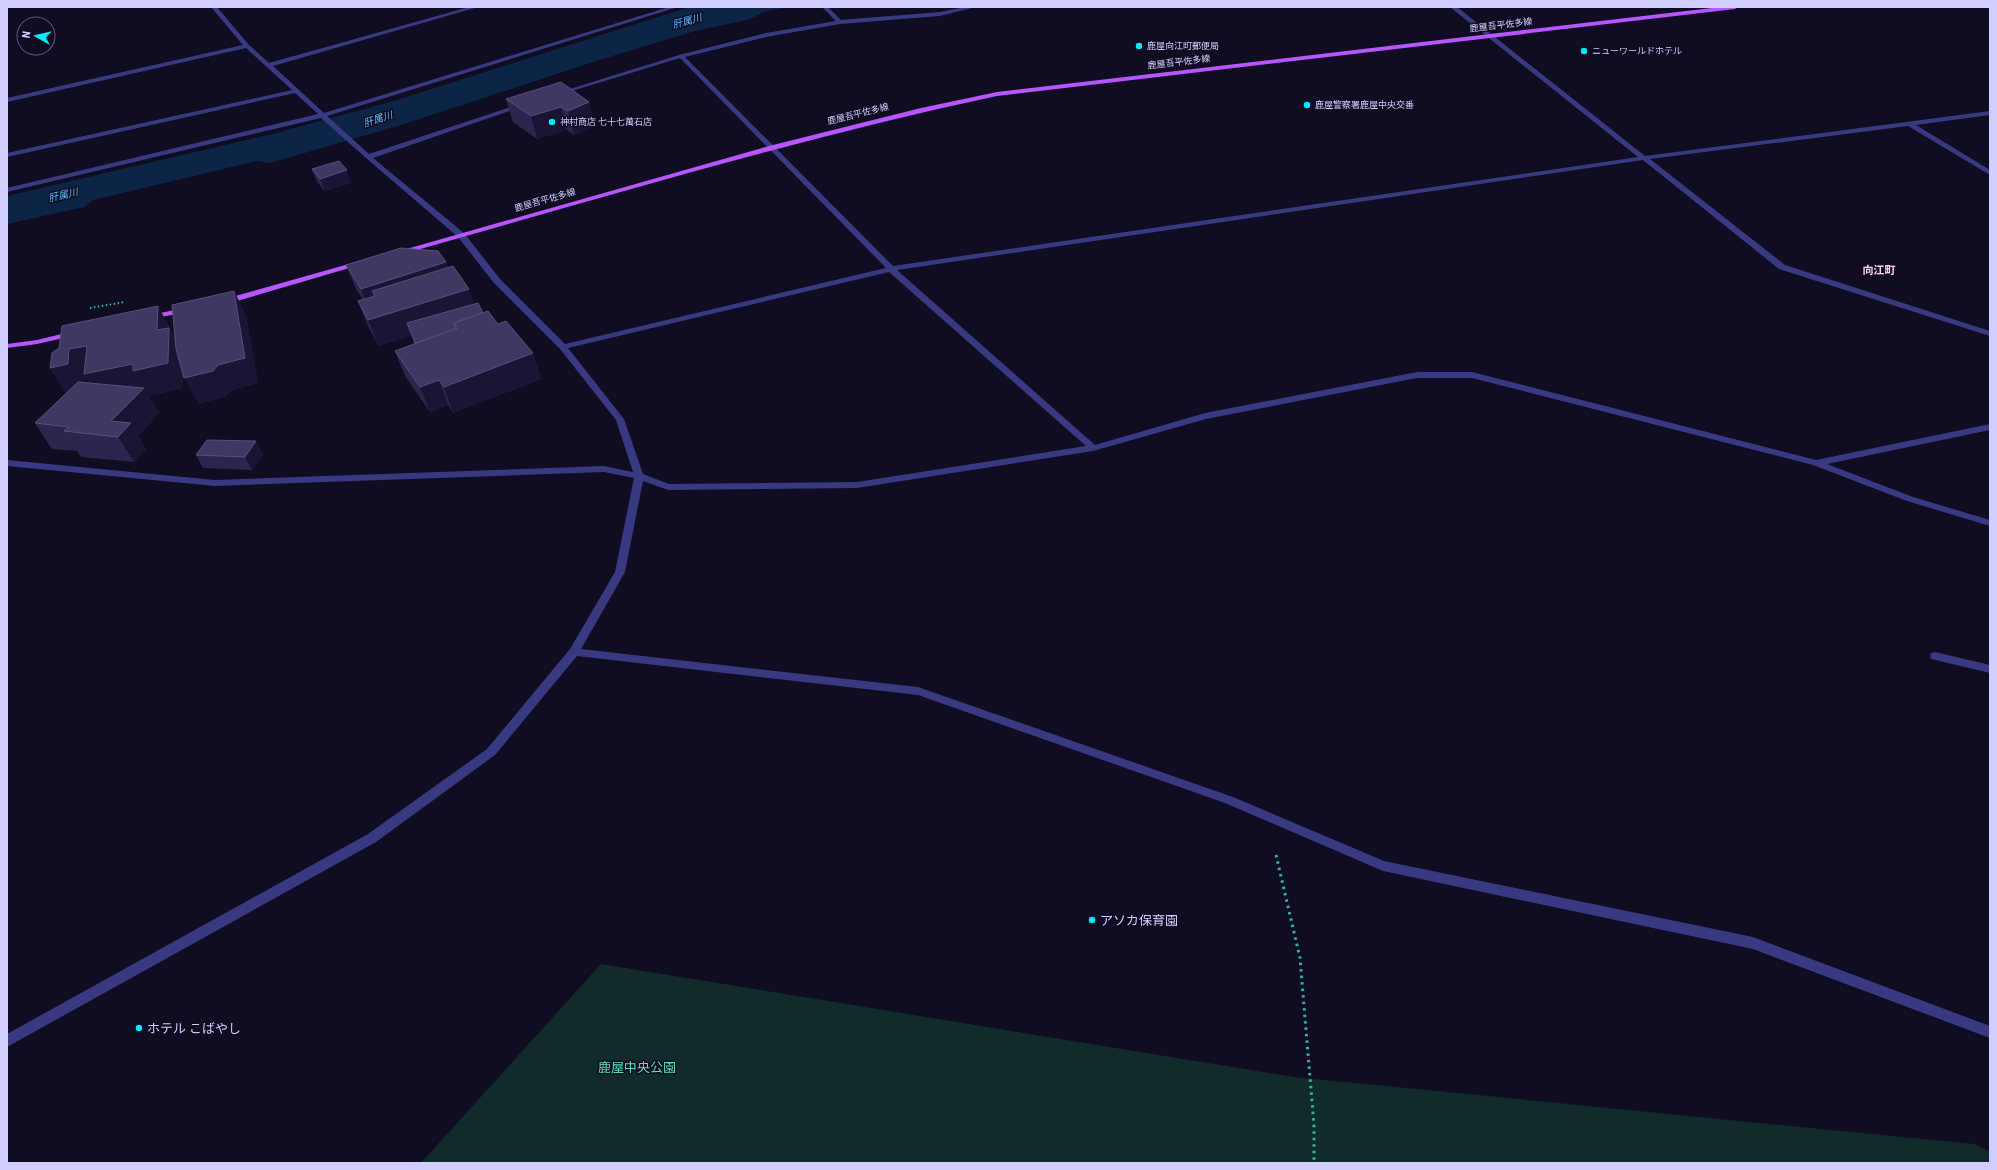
<svg xmlns="http://www.w3.org/2000/svg" width="1997" height="1170" font-family="'Roboto Condensed','Noto Sans JP',sans-serif">
  <style>
    .green { fill: #102b29 }
    .water { fill: #0c2546 }
    .lines { fill: none; stroke-linecap: round; stroke-linejoin: round }
    .path-far2 { stroke: #2eb3a4; stroke-width: 1.5; stroke-dasharray: 1.5 2; stroke-linecap: butt }
    .path-far1 { stroke: #2eb3a4; stroke-width: 2; stroke-dasharray: 1.5 2.5; stroke-linecap: butt }
    .path { stroke: #2eb3a4; stroke-width: 3; stroke-dasharray: 2.5 4; stroke-linecap: butt }
    .minor { fill: #383980; fill-rule: evenodd }
    .major { fill: #b755ff; fill-rule: evenodd }
    .wall { fill: #2c264f; fill-rule: evenodd }
    .shaded-wall { fill: #1a1435 }
    .building { fill: #3e3862; stroke: #554f7b }
    .poi-dot { fill: #01ebf8; stroke: #100d22; stroke-width: 1.5 }
    .labels { text-anchor: middle; dominant-baseline: central; stroke-width: 3; stroke-linejoin: round; paint-order: stroke }
    .far-street-label { font-size: 9px; fill: #d1ceff; stroke: #100d22 }
    .far-poi-label { font-size: 9px; fill: #d1ceff; stroke: #100d22; text-anchor: start }
    .far-water-label { font-size: 10px; font-style: italic; fill: #5cbbff; stroke: #100d22 }
    .far-quarter-label { font-size: 11px; font-weight: bold; fill: #ffd0f0; stroke: #100d22 }
    .near-poi-label { font-size: 13px; fill: #d1ceff; stroke: #100d22; text-anchor: start }
    .near-park-label { font-size: 13px; fill: #5adfb7; stroke: #100d22 }
  </style>
  <rect width="100%" height="100%" fill="#100d22"/>
  <path class="green" d="M601,964L1294,1077L1974,1144L1990,1151V1163H421Z"/>
  <path class="water" d="M689,7H790L767,11L747,20L695,31L596,61L401,125L270,163L257,161L93,200L84,207L7,224V196L276,133L397,100Z"/>
  <g class="lines">
    <path class="path-far2" d="M7,7H9"/>
    <path class="path-far1" d="M90,308L125,302"/>
    <path class="path" d="M1276,855L1300,958L1314,1125V1163"/>
    <g class="minor">
      <path d="M211,7H217L249,45L269,63L469,7H478L273,66L324,113L669,7H678L327,116L369,154L520,104H524V106L373,158L464,233L500,279L565,344L886,268L680,58L562,94L557,93L679,55L766,33L836,21L822,7H828L841,20L940,12L965,7H976L940,16L840,24L766,37L685,57L893,266L1638,157L1450,7H1457L1645,156L1990,111V115L1916,125L1990,170V175L1908,126L1650,159L1785,265L1990,331V336L1779,269L1643,160L897,270L1095,445L1205,413L1417,372H1472L1816,460L1990,424V430L1827,464L1913,497L1990,520V526L1907,501L1813,465L1472,378H1417L1206,419L1093,451L857,488L668,490L643,481L625,572L581,649L918,687L1233,797L1384,861L1753,937L1990,1026V1038L1753,949L1383,871L1225,803L918,695L577,656L495,755L376,842L7,1047V1034L368,834L487,749L570,649L615,572L634,478L604,472L215,486L7,466V460L215,480L604,466L633,472L616,420L560,349L494,283L458,237L366,158L321,118L7,192V188L318,114L295,93L7,157V153L292,90L246,48L7,102V98L243,45ZM889,272L1086,446L857,482L669,484L643,474L624,419L568,348Z"/>
      <path d="M1935,652L1990,665V673L1931,659L1930,656L1931,653Z"/>
    </g>
    <g class="major">
      <path d="M1720,7H1738L1735,9L997,96C796,139 600,198 403,254H400L396,252L769,146L921,108L997,92Z"/>
      <path d="M356,262H362L363,264L227,304H224L220,302L221,300Z"/>
      <path d="M185,308L189,310L188,312L150,319L146,317L150,315Z"/>
      <path d="M74,331H77V335L37,344L7,348V344L37,340Z"/>
    </g>
  </g>
  <g class="wall">
    <path d="M506,99L589,102L595,126L574,135L567,130L537,139L513,122Z"/>
    <path d="M312,169L351,183L325,191L317,182Z"/>
    <path d="M446,262L448,268L474,304L483,313L498,324L533,353L541,379L453,413L448,405L430,412L405,376L395,351L415,343L412,335L379,346L368,326L358,301L363,300L356,289L346,265Z"/>
    <path d="M234,291L246,316L258,383L232,390L226,396L199,404L183,373L182,388L149,396L159,413L138,436L146,449L134,462L81,457L77,451L52,449L35,423L66,393L50,368L158,306L175,338ZM85,377L89,383L84,382Z"/>
    <path d="M196,455H263L252,470L203,468Z"/>
  </g>
  <g class="shaded-wall">
    <path d="M589,102L595,126L574,135L568,111Z"/>
    <path d="M561,107L567,130L537,139L531,116Z"/>
    <path d="M347,170L351,183L325,191L320,179Z"/>
    <path d="M446,262L455,287L375,296L372,291L381,311L371,314L361,289Z"/>
    <path d="M469,289L477,314L379,346L368,320Z"/>
    <path d="M234,291L246,316L258,383L232,390L226,396L199,404L184,378Z"/>
    <path d="M158,306L183,353L182,388L149,396L159,413L138,436L146,449L134,462L118,437L99,400L85,377L84,390L66,394L50,368L69,349L157,330Z"/>
    <path d="M533,353L541,379L453,413L444,387Z"/>
    <path d="M439,380L448,405L430,412L420,387Z"/>
    <path d="M256,441L263,455L252,470L245,457Z"/>
  </g>
  <g class="building">
    <path d="M561,82L589,102L568,111L561,107L531,116L506,99Z"/>
    <path d="M339,161L347,170L320,179L312,169Z"/>
    <path d="M401,248L438,251L446,262L361,289L346,265Z"/>
    <path d="M453,266L469,289L368,320L358,301L375,296L372,291Z"/>
    <path d="M234,291L245,358L218,365L213,371L184,378L176,349L172,305Z"/>
    <path d="M478,303L483,313L454,323L456,329L415,343L407,323Z"/>
    <path d="M158,306L157,330L169,328L168,363L133,371V364L84,374L87,346L69,349L68,364L50,368L52,353L59,348L62,326Z"/>
    <path d="M488,311L498,324L506,321L533,353L444,387L439,380L420,387L395,351L458,328L454,323Z"/>
    <path d="M78,382L144,388L111,421L131,423L118,437L64,431L69,427L35,423Z"/>
    <path d="M207,440L256,441L245,457L196,455Z"/>
  </g>
  <g class="poi-dot">
    <circle cx="1139" cy="46" r="4"/>
    <circle cx="1584" cy="51" r="4"/>
    <circle cx="1307" cy="105" r="4"/>
    <circle cx="552" cy="122" r="4"/>
    <circle cx="1092" cy="920" r="4"/>
    <circle cx="139" cy="1028" r="4"/>
  </g>
  <g class="labels">
    <g class="far-street-label">
      <text transform="translate(1501 25) rotate(-7)">鹿屋吾平佐多線</text>
      <text transform="translate(1179 62) rotate(-7)">鹿屋吾平佐多線</text>
      <text transform="translate(858 114) rotate(-14)">鹿屋吾平佐多線</text>
      <text transform="translate(545 200) rotate(-16)">鹿屋吾平佐多線</text>
    </g>
    <g class="far-poi-label">
      <text x="1147" y="46">鹿屋向江町郵便局</text>
      <text x="1592" y="51">ニューワールドホテル</text>
      <text x="1315" y="105">鹿屋警察署鹿屋中央交番</text>
      <text x="560" y="122">神村商店 七十七萬石店</text>
    </g>
    <g class="far-water-label">
      <text transform="translate(687 21) rotate(-15)">肝属川</text>
      <text transform="translate(378 119) rotate(-18)">肝属川</text>
      <text transform="translate(63 195) rotate(-13)">肝属川</text>
    </g>
    <g class="far-quarter-label">
      <text x="1879" y="270">向江町</text>
    </g>
    <g class="near-poi-label">
      <text x="1100" y="920">アソカ保育園</text>
      <text x="147" y="1028">ホテル こばやし</text>
    </g>
    <g class="near-park-label">
      <text x="637" y="1067">鹿屋中央公園</text>
    </g>
  </g>
  <rect width="1997" height="1170" fill="none" stroke="#d1ceff" stroke-width="16"/>
  <g transform="translate(36 36) rotate(278)"><circle r="19" fill="#100d22" stroke="#5d5a7a"/>
  <path d="M0-3L7 15L0 10L-7 15Z" fill="#01ebf8"/>
  <text y="-6" font-size="11" font-weight="bold" text-anchor="middle" fill="#d1ceff">N</text>
  </g>
</svg>
